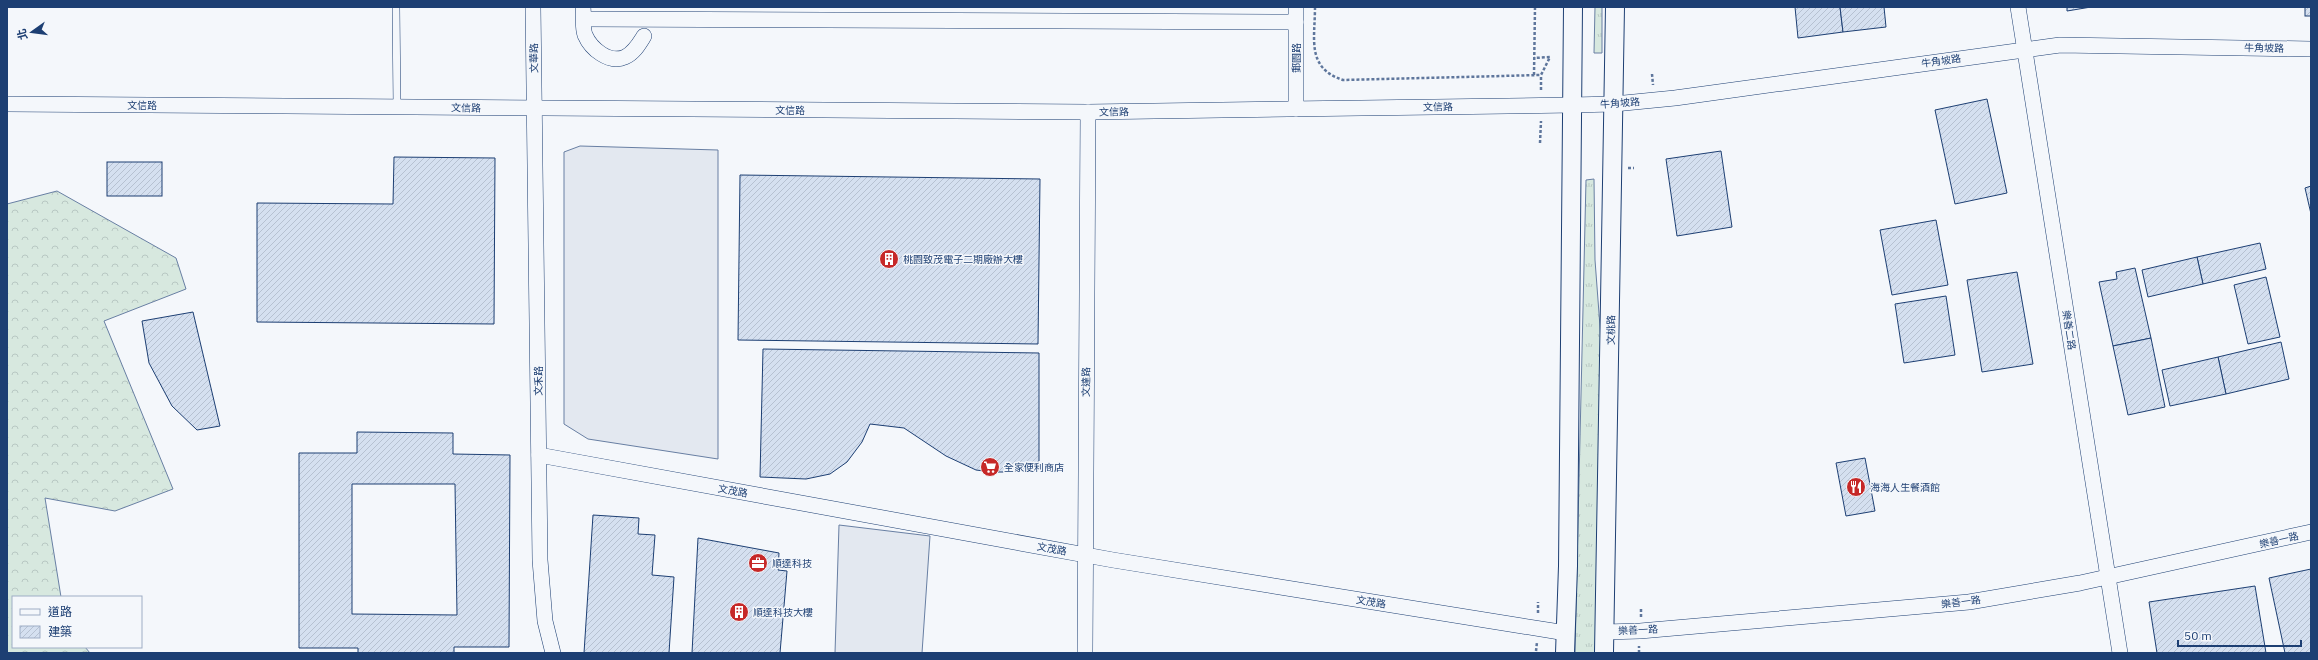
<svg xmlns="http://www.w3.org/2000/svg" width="2318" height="660" font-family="'IBM Plex Sans','Noto Sans TC',sans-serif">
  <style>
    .grass { fill: url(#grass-tufts); stroke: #687fa3 }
    .forest { fill: url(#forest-crowns); stroke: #687fa3 }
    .parking { fill: #e3e8f0; stroke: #687fa3 }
    .building { fill: url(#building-hatch); stroke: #1d3f73; fill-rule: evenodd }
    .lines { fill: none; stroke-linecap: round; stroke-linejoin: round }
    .service-casing { stroke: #1d3f73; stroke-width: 8 }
    .minor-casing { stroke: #1d3f73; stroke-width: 16 }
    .tertiary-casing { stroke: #1d3f73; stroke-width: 20 }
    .path { stroke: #5e769c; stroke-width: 2.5; stroke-dasharray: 3 2; stroke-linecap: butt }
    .service { stroke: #f4f7fb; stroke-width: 7 }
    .minor { stroke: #f4f7fb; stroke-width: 15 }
    .tertiary { stroke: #f4f7fb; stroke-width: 18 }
    .labels { text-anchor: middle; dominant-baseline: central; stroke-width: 3; stroke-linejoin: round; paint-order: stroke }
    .street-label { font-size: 10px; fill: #1d3f73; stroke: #f4f7fb }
    .poi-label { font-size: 10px; fill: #1d3f73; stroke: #f4f7fb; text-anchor: start }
  </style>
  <defs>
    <pattern id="grass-tufts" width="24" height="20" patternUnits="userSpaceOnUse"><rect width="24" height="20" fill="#d7e8df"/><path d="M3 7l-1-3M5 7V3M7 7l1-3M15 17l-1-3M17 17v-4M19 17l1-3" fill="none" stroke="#b8c8c3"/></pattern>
    <pattern id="forest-crowns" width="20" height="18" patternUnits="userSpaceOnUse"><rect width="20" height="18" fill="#d7e8df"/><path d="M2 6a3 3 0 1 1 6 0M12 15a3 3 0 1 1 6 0" fill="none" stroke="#b8c8c3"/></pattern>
    <pattern id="building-hatch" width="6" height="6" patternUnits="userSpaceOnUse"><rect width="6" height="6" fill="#d5e0f0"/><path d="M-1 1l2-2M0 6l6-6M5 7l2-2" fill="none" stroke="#b6c1d1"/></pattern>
  </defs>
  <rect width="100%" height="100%" fill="#f4f7fb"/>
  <g class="grass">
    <path d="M1595,7H1602V53H1594Z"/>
    <path d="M1594,179L1595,260L1601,340V506L1595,653H1575L1586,180Z"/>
  </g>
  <path class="forest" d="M57,191L176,258L186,289L104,321L173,489L115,511L45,498L61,597H13V647H85L90,653H7V204Z"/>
  <g class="parking">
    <path d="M580,146L718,150V459L588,439L564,424V152Z"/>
    <path d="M839,525L930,536L922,653H835Z"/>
  </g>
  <g class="building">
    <path d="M1795,7H1840L1843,32L1798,38Z"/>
    <path d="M1840,7H1884L1886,27L1843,32Z"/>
    <path d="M2067,7H2091L2067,11Z"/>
    <rect x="2305" y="7" width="6" height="9"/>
    <path d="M1987,99L2007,193L1955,204L1935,110Z"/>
    <path d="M1721,151L1732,227L1677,236L1666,159Z"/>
    <path d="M394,157L495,158L494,324L257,322V203L393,204Z"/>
    <rect x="107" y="162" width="55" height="34"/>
    <path d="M740,175L1040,179L1038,344L738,340Z"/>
    <path d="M2311,186V214L2305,188Z"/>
    <path d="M1936,220L1948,285L1892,295L1880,230Z"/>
    <path d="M2260,243L2266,269L2203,284L2197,257Z"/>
    <path d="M2197,257L2203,284L2148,297L2142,270Z"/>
    <path d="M2135,268L2151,338L2113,346L2099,282L2117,279L2116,272Z"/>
    <path d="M2017,272L2033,364L1982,372L1967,280Z"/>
    <path d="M2266,277L2280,337L2248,344L2234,285Z"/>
    <path d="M1946,296L1955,355L1904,363L1895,304Z"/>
    <path d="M193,312L220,426L197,430L172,406L149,363L142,321Z"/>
    <path d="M2151,338L2165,407L2128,415L2113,346Z"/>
    <path d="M2281,342L2289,379L2226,394L2218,357Z"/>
    <path d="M763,349L1039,353V461L1028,468L1010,472H992L976,470L946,456L904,428L870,424L862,442L847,462L830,474L806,479L760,477Z"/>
    <path d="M2218,357L2226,394L2170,406L2162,370Z"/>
    <path d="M357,432L453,433V454L510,455L509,647H454V653H358V648H299V453H357ZM352,484H455L457,615L352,614Z"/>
    <path d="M1865,458L1875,511L1846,516L1836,463Z"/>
    <path d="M593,515L639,518L638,534L655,535L652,575L674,577L669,653H584Z"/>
    <path d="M698,538L779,553L778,570L787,571L780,653H692Z"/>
    <path d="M2311,569V653H2285L2269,578Z"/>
    <path d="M2255,586L2266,653H2157L2149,602Z"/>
  </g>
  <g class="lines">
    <defs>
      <path id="service" d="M396,7L397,107"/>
      <g id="minor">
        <path d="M533,7L540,560L545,621L553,653"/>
        <path d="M583,7C584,16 582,27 585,35C591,49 609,64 625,57C634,53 639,44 644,36"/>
        <path d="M2018,7L2120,653"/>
        <path d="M584,19L1296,22"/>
        <path d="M7,104L1088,112L1572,105L1614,104L1675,98L2060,45L2311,49"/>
        <path d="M1296,109V7"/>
        <path d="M539,455L1113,560L1566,633"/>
        <path d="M1605,632L1640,631L1969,602L2080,583L2311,532"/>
        <path d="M1085,653L1088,112"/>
      </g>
      <g id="tertiary">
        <path d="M1565,653L1568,566L1573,7"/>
        <path d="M1604,653L1615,7"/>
      </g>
    </defs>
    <use href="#service" class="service-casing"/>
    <use href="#minor" class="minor-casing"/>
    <use href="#tertiary" class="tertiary-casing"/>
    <g class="path">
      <path d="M1315,7C1315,39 1306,68 1343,80L1541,75L1550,57L1534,58"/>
      <path d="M1652,74L1653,85"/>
      <path d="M1534,75L1535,7"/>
      <path d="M1541,90V75"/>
      <path d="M1540,143L1541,121"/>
      <path d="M1628,168H1634"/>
      <path d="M1538,613V602"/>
      <path d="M1641,617V609"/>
      <path d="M1536,651L1537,642"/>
      <path d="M1639,653V646"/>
    </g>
    <use href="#service" class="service"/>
    <use href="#minor" class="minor"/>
    <use href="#tertiary" class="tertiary"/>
  </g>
  <defs>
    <symbol id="building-disc" viewBox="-11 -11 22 22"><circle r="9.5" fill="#c62828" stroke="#f4f7fb"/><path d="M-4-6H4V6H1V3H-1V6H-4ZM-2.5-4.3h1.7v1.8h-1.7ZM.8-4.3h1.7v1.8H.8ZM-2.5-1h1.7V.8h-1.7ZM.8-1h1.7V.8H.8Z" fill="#fff"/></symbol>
    <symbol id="supermarket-disc" viewBox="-11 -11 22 22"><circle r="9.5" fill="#c62828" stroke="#f4f7fb"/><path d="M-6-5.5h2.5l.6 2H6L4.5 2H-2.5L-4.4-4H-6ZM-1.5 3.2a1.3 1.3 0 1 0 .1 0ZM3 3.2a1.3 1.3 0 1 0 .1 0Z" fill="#fff"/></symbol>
    <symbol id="restaurant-disc" viewBox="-11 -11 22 22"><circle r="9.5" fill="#c62828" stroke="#f4f7fb"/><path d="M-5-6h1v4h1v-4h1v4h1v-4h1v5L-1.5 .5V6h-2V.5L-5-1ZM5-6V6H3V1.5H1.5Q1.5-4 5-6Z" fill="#fff"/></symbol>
    <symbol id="office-disc" viewBox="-11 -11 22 22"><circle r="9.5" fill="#c62828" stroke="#f4f7fb"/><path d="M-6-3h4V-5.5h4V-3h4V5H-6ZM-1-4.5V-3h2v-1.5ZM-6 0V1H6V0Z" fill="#fff"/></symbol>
  </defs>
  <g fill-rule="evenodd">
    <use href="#building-disc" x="878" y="248" width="22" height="22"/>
    <use href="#supermarket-disc" x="979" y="456" width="22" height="22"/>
    <use href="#restaurant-disc" x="1845" y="476" width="22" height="22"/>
    <use href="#office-disc" x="747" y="552" width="22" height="22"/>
    <use href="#building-disc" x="728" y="601" width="22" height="22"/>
  </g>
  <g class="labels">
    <g class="street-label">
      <text transform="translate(2264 48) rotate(1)">牛角坡路</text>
      <text transform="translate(534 58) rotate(-91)">文華路</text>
      <text transform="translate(1296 58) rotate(-90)">郵園路</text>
      <text transform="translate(1941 61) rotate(-8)">牛角坡路</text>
      <text transform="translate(1620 103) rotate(-4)">牛角坡路</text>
      <text x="142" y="105">文信路</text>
      <text transform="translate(1438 107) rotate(-1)">文信路</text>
      <text transform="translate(466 108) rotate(1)">文信路</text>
      <text x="790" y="110">文信路</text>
      <text transform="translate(1114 112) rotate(-1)">文信路</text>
      <text transform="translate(1611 330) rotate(-89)">文桃路</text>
      <text transform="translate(2069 330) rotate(81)">樂善二路</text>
      <text transform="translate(538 381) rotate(-90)">文禾路</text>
      <text transform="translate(1086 382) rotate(-89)">文達路</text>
      <text transform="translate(733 491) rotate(10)">文茂路</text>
      <text transform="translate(2279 540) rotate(-13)">樂善一路</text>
      <text transform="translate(1052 549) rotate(10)">文茂路</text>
      <text transform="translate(1371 602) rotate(9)">文茂路</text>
      <text transform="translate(1961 602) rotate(-7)">樂善一路</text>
      <text transform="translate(1638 630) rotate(-3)">樂善一路</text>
    </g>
    <g class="poi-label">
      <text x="903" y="259">桃園致茂電子二期廠辦大樓</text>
      <text x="1004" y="467">全家便利商店</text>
      <text x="1870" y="487">海海人生餐酒館</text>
      <text x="772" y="563">順達科技</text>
      <text x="753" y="612">順達科技大樓</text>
    </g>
  </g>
  <rect width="2318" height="660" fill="none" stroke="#1d3f73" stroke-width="16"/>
  <rect x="12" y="596" width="130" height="52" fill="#f4f7fb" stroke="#9eadc5"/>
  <rect x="20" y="609" width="20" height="6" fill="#f4f7fb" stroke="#9eadc5"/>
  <text x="48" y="616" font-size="12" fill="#1d3f73">道路</text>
  <rect x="20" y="626" width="20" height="12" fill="url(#building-hatch)" stroke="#9eadc5"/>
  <text x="48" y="636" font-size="12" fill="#1d3f73">建築</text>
  <g transform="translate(32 32) rotate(256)" stroke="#f4f7fb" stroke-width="3" paint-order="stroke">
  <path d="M0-3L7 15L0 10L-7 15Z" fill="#1d3f73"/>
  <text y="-6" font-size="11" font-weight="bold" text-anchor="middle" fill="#1d3f73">北</text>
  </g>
  <path d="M2178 640v6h123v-6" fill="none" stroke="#1d3f73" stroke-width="2"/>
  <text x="2184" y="640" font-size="12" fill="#1d3f73" stroke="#f4f7fb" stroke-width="3" paint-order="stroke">50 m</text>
</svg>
